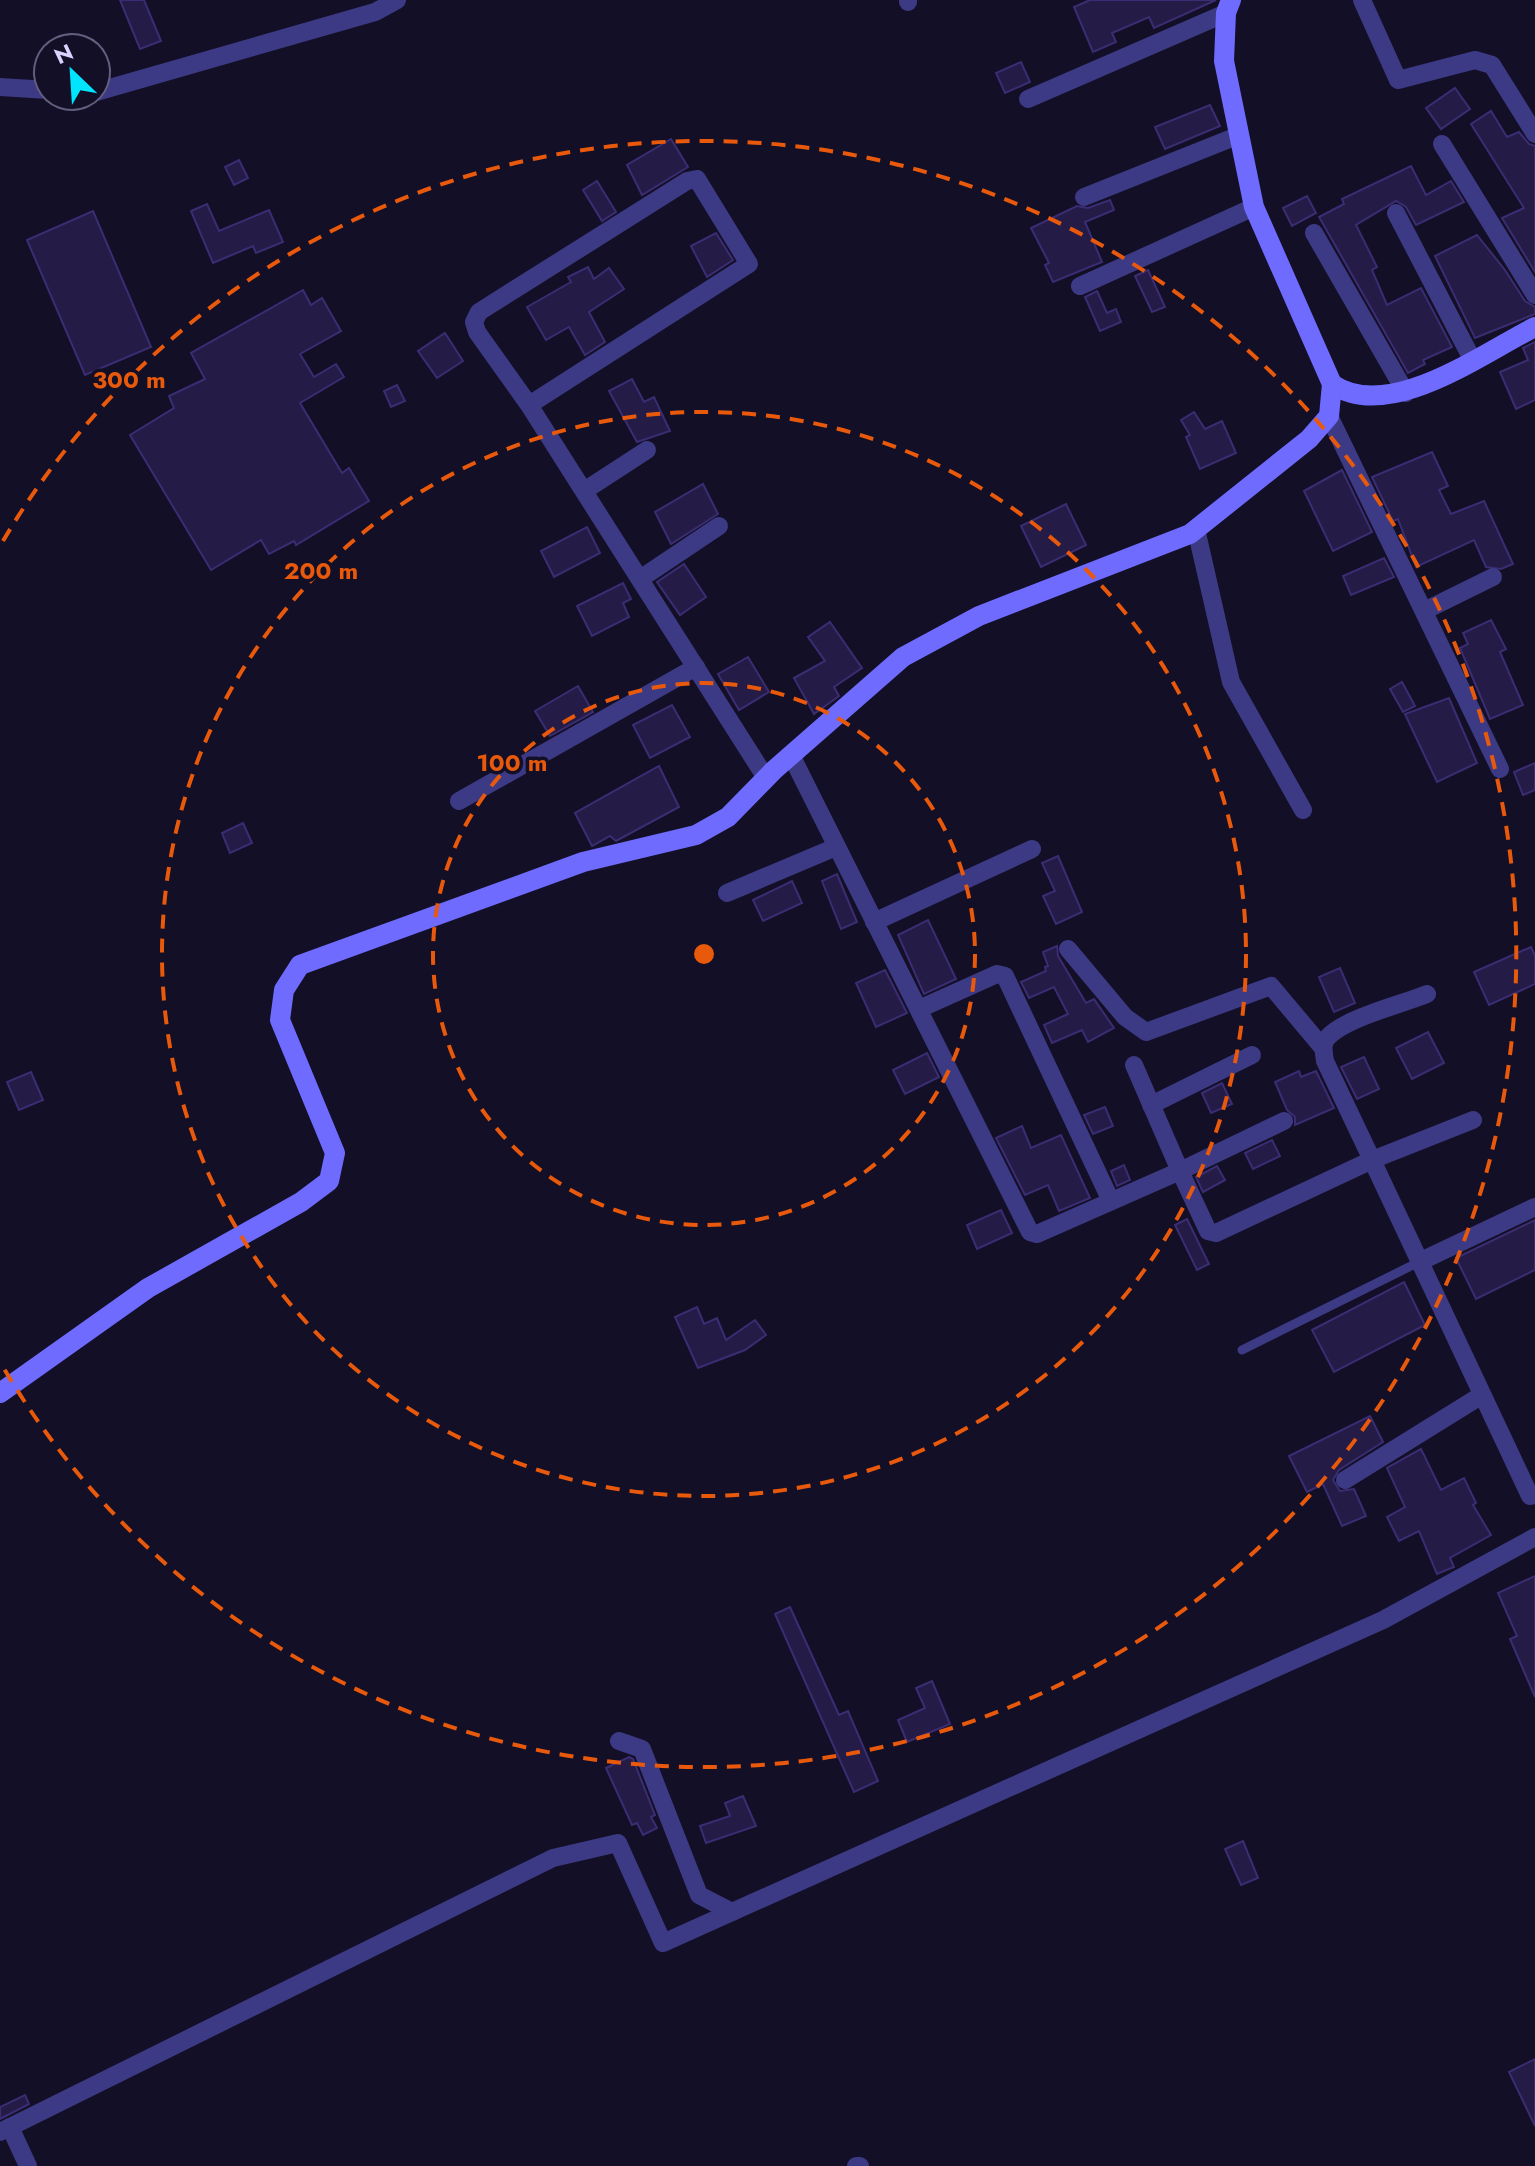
<svg xmlns="http://www.w3.org/2000/svg" width="1535" height="2166" font-family="Jost,sans-serif">
  <style>
    .building { fill: #241b47; stroke: #3b2d73; stroke-width: 2 }
    .lines { fill: none; stroke-linecap: round; stroke-linejoin: round }
    .lane { stroke: #3d3a85; stroke-width: 9 }
    .street { stroke: #3d3a85; stroke-width: 18 }
    .secondary { stroke: #6f6bff; stroke-width: 20 }
    .ring { fill: none; stroke: #e8590c; stroke-width: 4; stroke-dasharray: 14 10 }
    .centre { fill: #e8590c; stroke: #130f26; stroke-width: 4 }
    .ring-label { font-size: 24px; text-anchor: middle; font-weight: bold; fill: #e8590c; stroke: #130f26; stroke-width: 7; stroke-linejoin: round; paint-order: stroke }
  </style>
  <rect width="100%" height="100%" fill="#130f26"/>
  <g class="building">
    <path d="M120,0H144L161,41L140,49Z"/>
    <path d="M1090,0H1216L1154,28L1149,17L1112,33L1116,42L1093,52L1074,7Z"/>
    <path d="M1021,62L1030,82L1005,93L996,73Z"/>
    <path d="M1455,88L1470,109L1441,129L1426,108Z"/>
    <path d="M1210,105L1220,126L1165,149L1155,127Z"/>
    <path d="M1491,111L1507,137L1519,132L1529,144L1535,146V272L1502,218L1524,208L1471,124Z"/>
    <path d="M671,139L688,167L642,195L627,165Z"/>
    <path d="M239,160L248,178L234,185L225,167Z"/>
    <path d="M1411,166L1426,195L1451,181L1464,202L1416,225L1406,207L1396,201L1356,225L1377,267L1372,270L1387,305L1421,288L1452,347L1423,360L1425,364L1408,373L1319,217L1344,204L1342,199Z"/>
    <path d="M597,181L616,212L602,221L583,190Z"/>
    <path d="M1307,196L1316,213L1292,226L1283,208Z"/>
    <path d="M1110,200L1114,210L1085,222L1102,262L1053,282L1045,265L1049,263L1031,228L1077,206L1088,208Z"/>
    <path d="M207,204L219,231L269,210L283,242L256,253L253,246L213,263L191,211Z"/>
    <path d="M93,211L151,347L85,375L27,240Z"/>
    <path d="M716,233L733,260L707,277L691,246Z"/>
    <path d="M1477,235L1505,270L1525,301L1535,307V314L1475,338L1435,256Z"/>
    <path d="M588,267L594,279L609,268L624,289L589,312L605,342L585,355L569,327L546,340L527,307L571,282L568,277Z"/>
    <path d="M1148,270L1165,307L1152,312L1135,276Z"/>
    <path d="M303,290L311,305L322,298L341,331L300,354L314,377L336,364L344,377L300,403L342,473L349,468L369,501L296,545L294,541L269,554L261,540L211,570L130,435L174,408L169,396L205,379L191,353Z"/>
    <path d="M1097,291L1107,313L1116,309L1121,322L1100,331L1085,297Z"/>
    <path d="M445,333L463,361L437,378L418,351Z"/>
    <path d="M1535,342V400L1516,409L1500,372L1528,360L1523,348Z"/>
    <path d="M632,379L644,402L654,397L670,431L637,442L609,391Z"/>
    <path d="M397,385L405,401L391,407L384,391Z"/>
    <path d="M1194,412L1205,429L1222,421L1236,453L1200,469L1186,437L1190,435L1181,420Z"/>
    <path d="M1432,452L1448,486L1439,490L1451,514L1484,501L1513,564L1501,569L1486,567L1474,540L1416,567L1398,519L1393,521L1372,477Z"/>
    <path d="M1342,470L1372,532L1333,551L1304,491Z"/>
    <path d="M703,484L718,514L671,544L655,512Z"/>
    <path d="M1066,504L1086,545L1041,567L1021,526Z"/>
    <path d="M587,527L600,553L554,577L541,551Z"/>
    <path d="M1384,558L1394,577L1351,595L1343,576Z"/>
    <path d="M684,564L706,597L680,615L657,582Z"/>
    <path d="M623,583L631,599L623,603L629,617L592,636L577,606Z"/>
    <path d="M1491,620L1506,649L1500,652L1523,705L1490,719L1460,648L1468,644L1463,633Z"/>
    <path d="M830,622L862,668L834,687L839,696L814,714L794,678L825,661L808,637Z"/>
    <path d="M748,657L769,692L739,710L718,674Z"/>
    <path d="M1402,682L1415,706L1403,712L1390,689Z"/>
    <path d="M578,686L593,712L550,736L535,711Z"/>
    <path d="M1449,698L1477,763L1437,782L1405,714Z"/>
    <path d="M672,705L690,737L650,758L633,725Z"/>
    <path d="M1535,763V790L1523,795L1514,772Z"/>
    <path d="M659,766L679,807L616,841L610,836L592,846L575,813Z"/>
    <path d="M243,823L252,843L230,853L222,833Z"/>
    <path d="M1058,856L1082,912L1056,924L1043,896L1055,891L1042,863Z"/>
    <path d="M837,874L857,922L841,929L822,881Z"/>
    <path d="M792,881L802,903L763,921L753,900Z"/>
    <path d="M928,920L956,979L924,994L898,935Z"/>
    <path d="M1057,946L1058,956L1086,1003L1094,999L1114,1028L1088,1042L1082,1030L1052,1043L1044,1025L1068,1014L1054,987L1029,998L1021,982L1046,971L1045,967L1048,966L1043,952Z"/>
    <path d="M1531,947L1535,956V984L1489,1005L1474,972Z"/>
    <path d="M1340,968L1355,1003L1334,1012L1319,977Z"/>
    <path d="M885,970L907,1013L876,1027L856,983Z"/>
    <path d="M1428,1032L1444,1063L1412,1079L1396,1048Z"/>
    <path d="M927,1053L939,1077L905,1094L893,1070Z"/>
    <path d="M1364,1057L1379,1089L1357,1099L1341,1067Z"/>
    <path d="M1299,1071L1301,1077L1316,1071L1334,1108L1295,1125V1117L1287,1110L1275,1082Z"/>
    <path d="M31,1072L43,1100L19,1110L7,1082Z"/>
    <path d="M1222,1083L1232,1104L1211,1113L1202,1093Z"/>
    <path d="M1105,1107L1113,1126L1093,1134L1084,1115Z"/>
    <path d="M1022,1126L1031,1148L1061,1135L1090,1198L1059,1211L1048,1185L1025,1195L996,1138Z"/>
    <path d="M1272,1140L1280,1156L1253,1169L1245,1153Z"/>
    <path d="M1124,1165L1130,1180L1117,1186L1111,1171Z"/>
    <path d="M1217,1166L1225,1180L1203,1192L1196,1177Z"/>
    <path d="M1001,1210L1012,1233L977,1249L967,1225Z"/>
    <path d="M1187,1219L1209,1264L1197,1270L1175,1225Z"/>
    <path d="M1535,1220V1270L1476,1299L1456,1258Z"/>
    <path d="M1404,1282L1425,1325L1334,1372L1312,1330Z"/>
    <path d="M697,1307L704,1324L717,1318L726,1340L755,1320L766,1335L745,1350L698,1368L675,1317Z"/>
    <path d="M1370,1416L1383,1442L1339,1470L1333,1480L1340,1491L1354,1489L1366,1516L1342,1526L1323,1484L1307,1492L1289,1456Z"/>
    <path d="M1421,1449L1441,1490L1464,1478L1476,1503L1473,1505L1491,1535L1450,1558L1454,1567L1437,1574L1419,1531L1399,1541L1387,1517L1405,1507L1387,1468Z"/>
    <path d="M1535,1576V1697L1510,1639L1517,1636L1498,1593Z"/>
    <path d="M790,1607L839,1715L848,1711L878,1781L854,1792L775,1614Z"/>
    <path d="M932,1681L950,1724L907,1742L898,1720L925,1708L916,1688Z"/>
    <path d="M629,1757L633,1759L655,1815L651,1817L657,1828L643,1835L637,1823L632,1825L606,1768Z"/>
    <path d="M743,1796L756,1826L706,1843L700,1826L730,1816L725,1803Z"/>
    <path d="M1243,1841L1258,1878L1241,1885L1225,1849Z"/>
    <path d="M1535,2059V2126L1509,2072Z"/>
    <path d="M25,2095L29,2104L0,2119V2107Z"/>
  </g>
  <g class="lines">
    <path class="lane" d="M1242,1350L1419,1262"/>
    <g class="street">
      <path d="M908,0V2"/>
      <path d="M1362,0L1398,80L1475,60L1492,65L1535,134"/>
      <path d="M0,87L48,90"/>
      <path d="M96,92L375,12L397,0"/>
      <path d="M1028,99L1226,13"/>
      <path d="M1442,144L1535,295"/>
      <path d="M1084,197L1237,136"/>
      <path d="M1396,213L1472,359"/>
      <path d="M1314,233L1406,393"/>
      <path d="M1080,286L1254,207"/>
      <path d="M529,405L749,264L697,179L687,181L479,312L474,322L477,332L529,405L766,778"/>
      <path d="M1329,416L1500,769"/>
      <path d="M584,491L647,450"/>
      <path d="M1196,529L1231,682L1303,810"/>
      <path d="M640,579L719,526"/>
      <path d="M1426,610L1493,577"/>
      <path d="M791,755L1030,1232L1037,1234L1180,1171L1208,1231L1216,1233L1372,1160L1530,1496L1535,1495"/>
      <path d="M459,801L696,667"/>
      <path d="M727,893L836,847"/>
      <path d="M874,922L1032,849"/>
      <path d="M1068,949L1125,1017L1146,1032L1271,986L1323,1048"/>
      <path d="M1427,994C1403,1004 1345,1018 1328,1037C1321,1044 1324,1052 1325,1061L1372,1160L1473,1120"/>
      <path d="M919,1009L997,974L1005,976L1111,1201"/>
      <path d="M1134,1065L1180,1171L1284,1121"/>
      <path d="M1151,1105L1252,1055"/>
      <path d="M1419,1262L1535,1207"/>
      <path d="M1345,1480L1482,1395"/>
      <path d="M619,1741L642,1749L699,1895L732,1912"/>
      <path d="M10,2127L28,2166"/>
      <path d="M0,2132L553,1858L618,1843L663,1943L1383,1620L1535,1537"/>
      <path d="M856,2166H860"/>
    </g>
    <g class="secondary">
      <path d="M1332,384C1389,423 1481,354 1535,327"/>
      <path d="M0,1393L148,1288L301,1202L329,1181L335,1153L280,1020L284,990L300,965L583,862L696,835L728,817L774,770L903,657L979,616L1190,534L1309,439L1329,416L1332,384L1254,207L1224,61L1226,13L1231,0"/>
    </g>
  </g>
  <g class="ring">
    <circle cx="704" cy="954" r="271"/>
    <circle cx="704" cy="954" r="542"/>
    <path d="M3 541A813 813 0 1 1 3 1367"/>
  </g>
  <circle cx="704" cy="954" r="12" class="centre"/>
  <g class="ring-label">
    <text x="129" y="388">300 m</text>
    <text x="321" y="579">200 m</text>
    <text x="512" y="771">100 m</text>
  </g>
  <g transform="translate(72 72) rotate(335)"><circle r="38" fill="#130f26" stroke="#625e7d" stroke-width="2"/>
  <path d="M0-6L14 30L0 20L-14 30Z" fill="#00e5ff"/>
  <text y="-12" font-size="22" font-weight="bold" text-anchor="middle" fill="#d9d4ff">N</text>
  </g>
</svg>
